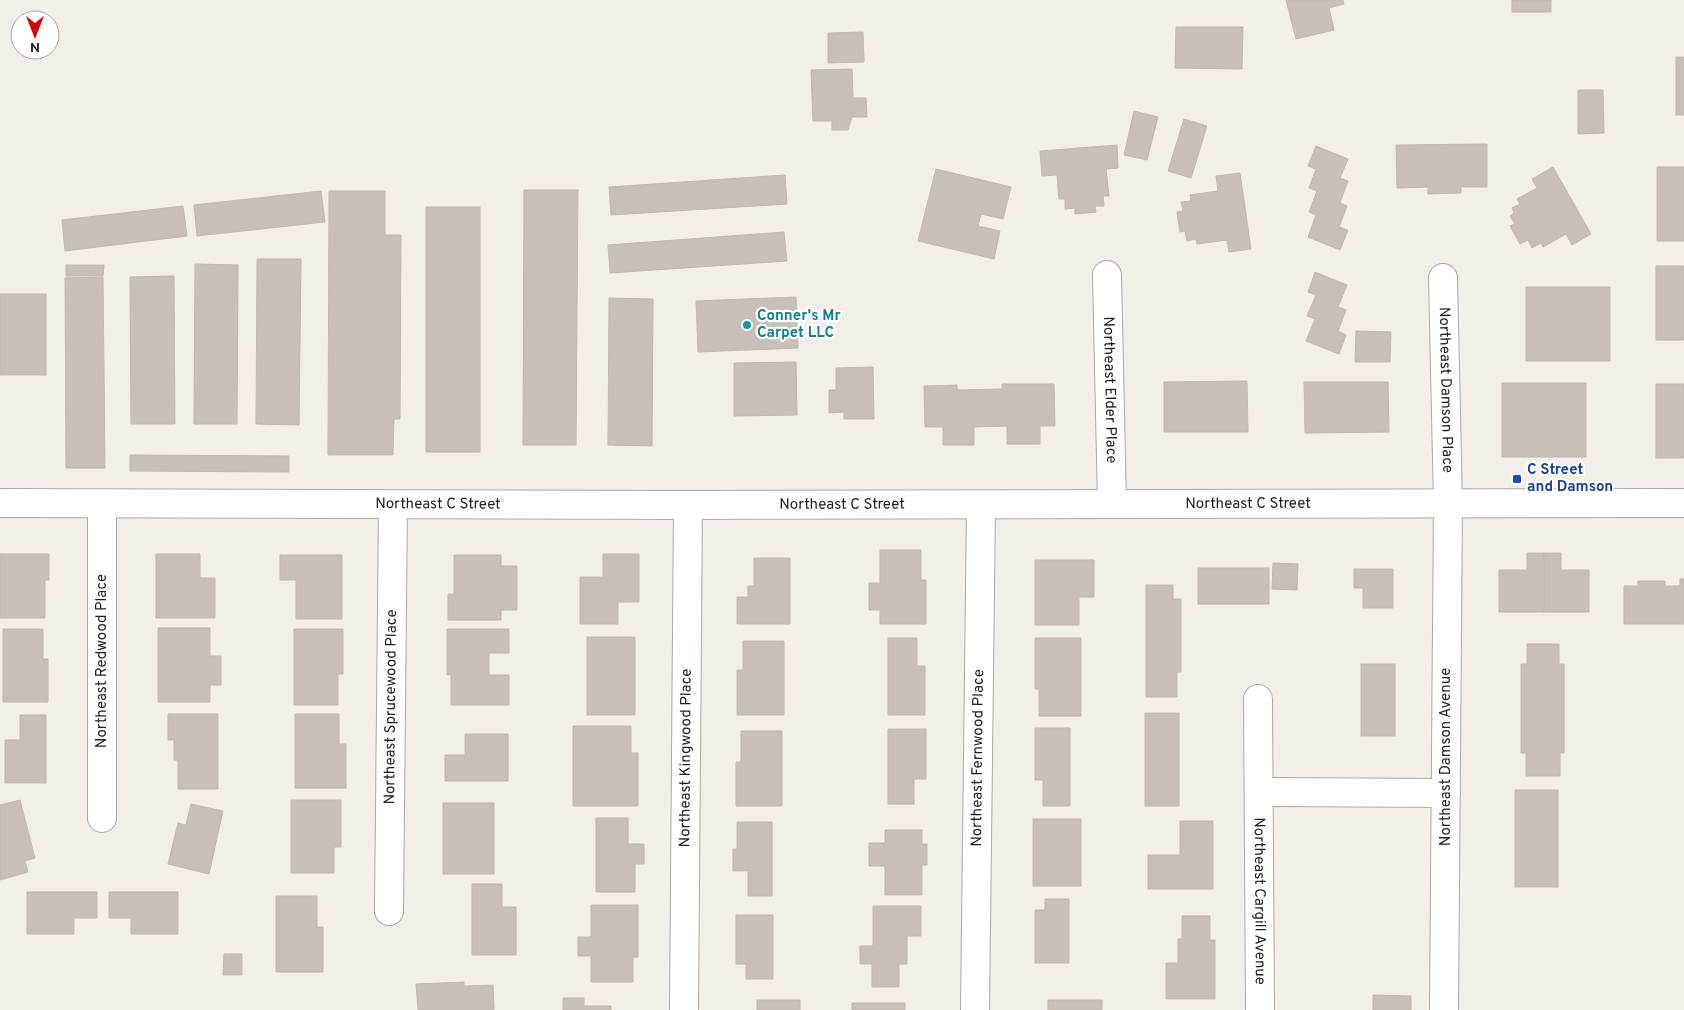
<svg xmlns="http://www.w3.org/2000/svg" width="1684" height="1010" font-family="Overpass,sans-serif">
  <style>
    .building { fill: #c7bfb8; stroke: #c4b6ab }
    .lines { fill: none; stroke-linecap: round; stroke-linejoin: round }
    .minor-casing { stroke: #a9a9a9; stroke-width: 30 }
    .minor { stroke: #fff; stroke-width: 28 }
    .culture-dot { fill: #0f9aa8; stroke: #fff; stroke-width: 2 }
    .transit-dot { fill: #1a4fb4; stroke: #fff; stroke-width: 2 }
    .labels { text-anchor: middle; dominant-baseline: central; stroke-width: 4.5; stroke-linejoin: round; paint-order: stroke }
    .culture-label { font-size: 15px; font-weight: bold; fill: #0d838f; stroke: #fff; text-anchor: start }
    .street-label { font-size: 15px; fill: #222; stroke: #fff }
    .transit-label { font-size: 15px; font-weight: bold; fill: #164399; stroke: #fff; text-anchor: start }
  </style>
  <rect width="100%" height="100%" fill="#f2efe9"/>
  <g class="building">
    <path d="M1286,0H1343L1344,4L1329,8L1334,30L1296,39Z"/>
    <rect x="1512" y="0" width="39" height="12"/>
    <path d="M1176,27H1243L1242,69L1175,68Z"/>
    <path d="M863,32L864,62L828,63V33Z"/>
    <rect x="1676" y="57" width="8" height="58"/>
    <path d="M852,69L853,98H866L867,117H852L848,130H832V121H813L811,70Z"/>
    <path d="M1578,90H1603L1604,133L1578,134Z"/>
    <path d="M1134,111L1158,117L1147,160L1124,155Z"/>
    <path d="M1184,119L1207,126L1191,178L1168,171Z"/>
    <path d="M1487,144V187H1461V193L1428,194V187L1397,188L1396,145Z"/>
    <path d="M1117,145L1118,168L1106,169L1109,196H1103L1104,206H1095L1096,212L1075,214V208L1065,209V199H1059L1057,175L1042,176L1040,151Z"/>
    <path d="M1316,146L1348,159L1340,178L1348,181L1340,203L1347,206L1339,227L1348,230L1340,250L1308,237L1316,215L1309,212L1317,191L1309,188L1316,169L1308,166Z"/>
    <path d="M1553,167L1591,234L1572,245L1566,234L1543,247L1541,243L1532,248L1528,240L1520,244L1510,226L1515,224L1510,216L1514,213L1512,208L1520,204L1517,199L1537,188L1532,179Z"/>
    <rect x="1657" y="167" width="27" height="74"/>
    <path d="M936,169L1011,187L1003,219L981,214L978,226L1000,231L994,259L918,241Z"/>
    <path d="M1240,173L1251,249L1229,252L1227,240L1197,244L1196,239L1187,241L1185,231L1180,232L1177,212L1183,211L1181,202L1191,201L1190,195L1218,191L1216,176Z"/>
    <path d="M785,175L787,204L611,215L609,187Z"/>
    <path d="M524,190H578L576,445H523Z"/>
    <path d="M321,191L325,222L197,236L194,205Z"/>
    <path d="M329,191H385V235H401L400,419H394L393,455H328Z"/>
    <path d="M183,206L187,236L65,251L62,220Z"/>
    <rect x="426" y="207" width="54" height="245"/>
    <path d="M784,232L787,261L610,273L608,245Z"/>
    <path d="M257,259H301L299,425L256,424Z"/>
    <path d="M195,264L238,265L237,424H194Z"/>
    <path d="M66,265H104L103,276H66Z"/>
    <rect x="1656" y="266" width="28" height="74"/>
    <path d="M1315,272L1347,285L1338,307L1346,310L1338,331L1346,335L1339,354L1306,341L1315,319L1307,316L1316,295L1308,292Z"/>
    <path d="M174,276L175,424H131L130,277Z"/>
    <path d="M103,277L105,468H66L65,278Z"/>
    <rect x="1526" y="287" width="84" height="74"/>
    <rect x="0" y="294" width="46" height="81"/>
    <path d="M796,297L798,348L698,352L696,301Z"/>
    <path d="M609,298L653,299L652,446L608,445Z"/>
    <path d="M1356,331L1391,332L1390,362H1355Z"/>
    <path d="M796,362L797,415L734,416V363Z"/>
    <path d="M873,367L874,419H844V412L829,413V390H836V368Z"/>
    <path d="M1247,381L1248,432H1164V382Z"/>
    <path d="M1304,382H1388L1389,432L1305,433Z"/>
    <rect x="1502" y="383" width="84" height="74"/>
    <path d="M1002,384H1054L1055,426H1040V444H1007V426L974,427V445H943V427H925L924,386L957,385V390L1002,389Z"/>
    <rect x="1656" y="384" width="28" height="74"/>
    <path d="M130,455L289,456V472L130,471Z"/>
    <path d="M880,550H921V580H926V624H880V610H869V583H880Z"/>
    <path d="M1527,553H1544V612H1499V570H1527Z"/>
    <path d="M1544,553H1561V570H1589V612H1544Z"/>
    <path d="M0,554H49V580H45V618H0Z"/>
    <path d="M156,554H200V578H215V618H156Z"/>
    <path d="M603,554H639V602H618V624H580V577H603Z"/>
    <path d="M280,555H342V619H296V580H280Z"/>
    <path d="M454,555H501V566H517V610H501V620H448V594H454Z"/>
    <path d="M754,558H790V624H737V597H748V586H754Z"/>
    <path d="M1035,560H1094V597H1079V625H1035Z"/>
    <path d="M1273,563L1298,564L1297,590L1272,589Z"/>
    <rect x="1198" y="568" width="71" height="36"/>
    <path d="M1354,569H1393V608H1363V588H1354Z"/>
    <path d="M1680,579H1684V624H1624V586H1638V581H1665V586H1680Z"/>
    <path d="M1146,585H1173V599H1181V672H1177V697H1146Z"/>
    <path d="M158,628H210V656H221V685H210V702H158Z"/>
    <path d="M3,629H43V659H48V702H3Z"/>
    <path d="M294,629H343V674H338V705H294Z"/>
    <path d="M447,629H509V653H489V675H509V705H451V675H447Z"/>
    <rect x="587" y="637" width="48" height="78"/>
    <path d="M888,638H917V666H925V715H888Z"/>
    <path d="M1035,638H1081V716H1039V689H1035Z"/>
    <path d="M743,641H784V715H737V670H743Z"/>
    <path d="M1527,644H1559V664H1564V753H1560V776H1526V753H1521V664H1527Z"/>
    <rect x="1361" y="664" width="34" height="72"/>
    <rect x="1145" y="713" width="34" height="93"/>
    <path d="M168,714H218V789H178V760H174V740H168Z"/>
    <path d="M295,714H339V744H346V788H295Z"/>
    <path d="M20,715H46V783H5V740H20Z"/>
    <path d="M573,726H631V753H638V806H573Z"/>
    <path d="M1035,728H1070V806H1043V780H1035Z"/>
    <path d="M888,729H926V779H914V804H888Z"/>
    <path d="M741,731H782V806H736V762H741Z"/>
    <path d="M465,734H508V781H445V755H465Z"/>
    <rect x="1515" y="790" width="43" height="97"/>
    <path d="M20,800L35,858L25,861L28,872L0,880V805Z"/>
    <path d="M291,800H341V847H334V873H291Z"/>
    <rect x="443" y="803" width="51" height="71"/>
    <path d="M191,804L223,811L209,874L168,864L178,823L186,825Z"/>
    <path d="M596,818H628V844H644V864H635V892H596Z"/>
    <rect x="1033" y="819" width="48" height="67"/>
    <path d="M1180,821H1213V889H1148V855H1180Z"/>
    <path d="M737,822H772V896H748V871H733V849H737Z"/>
    <path d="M885,830H922V844H927V865H922V895H885V866H869V843H885Z"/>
    <path d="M472,884H502V907H516V955H472Z"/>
    <path d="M27,892H97V918H74V934H27Z"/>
    <path d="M109,892H178V934H131V918H109Z"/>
    <path d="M276,896H317V927H323V972H276Z"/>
    <path d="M1045,899H1069V963H1035V910H1045Z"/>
    <path d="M591,905H638V957H633V982H591V956H578V937H591Z"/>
    <path d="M873,906H921V936H907V964H899V987H872V964H860V946H873Z"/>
    <path d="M736,915H773V979H746V964H736Z"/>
    <path d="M1182,916H1210V940H1215V999H1166V963H1178V939H1182Z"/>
    <path d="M224,954H242V975H223Z"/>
    <path d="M464,982V986L493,985L494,1010H418L416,984Z"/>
    <path d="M1373,995L1411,996V1010H1373Z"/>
    <path d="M563,998H584V1006H611V1010H563Z"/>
    <rect x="757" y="1000" width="43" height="10"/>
    <rect x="1048" y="1000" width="54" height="10"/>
    <rect x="852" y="1003" width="53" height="7"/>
  </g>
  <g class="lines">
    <defs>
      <g id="minor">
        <path id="s1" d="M1107,275L1112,504"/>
        <path id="s2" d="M1443,278L1448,504L1444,1010"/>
        <path id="s3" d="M0,503L688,505L1684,503"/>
        <path d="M102,504V818"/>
        <path id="s4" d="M1258,699L1260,1010"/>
        <path d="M1259,792L1446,793"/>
        <path id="s5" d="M389,911L393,505"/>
        <path id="s6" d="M684,1010L688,505"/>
        <path id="s7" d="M975,1010L981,505"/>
      </g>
    </defs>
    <use href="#minor" class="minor-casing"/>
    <use href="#minor" class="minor"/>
  </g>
  <circle class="culture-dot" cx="747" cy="325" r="5"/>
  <rect class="transit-dot" x="1512" y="474" width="10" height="10" rx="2.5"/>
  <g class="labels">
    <g class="culture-label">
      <text x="757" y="316">Conner's Mr<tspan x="757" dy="17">Carpet LLC</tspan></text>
    </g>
    <g class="street-label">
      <text stroke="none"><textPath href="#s1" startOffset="115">Northeast Elder Place</textPath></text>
      <text stroke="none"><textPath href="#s2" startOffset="112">Northeast Damson Place</textPath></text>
      <text stroke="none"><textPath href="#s3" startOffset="1248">Northeast C Street</textPath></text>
      <text stroke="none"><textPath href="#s3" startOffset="438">Northeast C Street</textPath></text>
      <text stroke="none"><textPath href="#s3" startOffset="842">Northeast C Street</textPath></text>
      <text transform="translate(102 661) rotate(-90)">Northeast Redwood Place</text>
      <text stroke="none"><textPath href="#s5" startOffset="204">Northeast Sprucewood Place</textPath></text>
      <text transform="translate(1446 757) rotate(-90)">Northeast Damson Avenue</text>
      <text stroke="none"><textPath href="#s6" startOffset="252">Northeast Kingwood Place</textPath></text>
      <text stroke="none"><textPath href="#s7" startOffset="252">Northeast Fernwood Place</textPath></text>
      <text stroke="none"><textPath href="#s4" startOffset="202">Northeast Cargill Avenue</textPath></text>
    </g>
    <g class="transit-label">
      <text x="1527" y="470">C Street<tspan x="1527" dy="17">and Damson</tspan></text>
    </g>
  </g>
  <g transform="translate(35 35) rotate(180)"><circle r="24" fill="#ffffff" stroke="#a7a7a7"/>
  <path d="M0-4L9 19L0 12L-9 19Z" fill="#d40000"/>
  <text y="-8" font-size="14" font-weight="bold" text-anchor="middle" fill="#222222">N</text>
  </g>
</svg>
